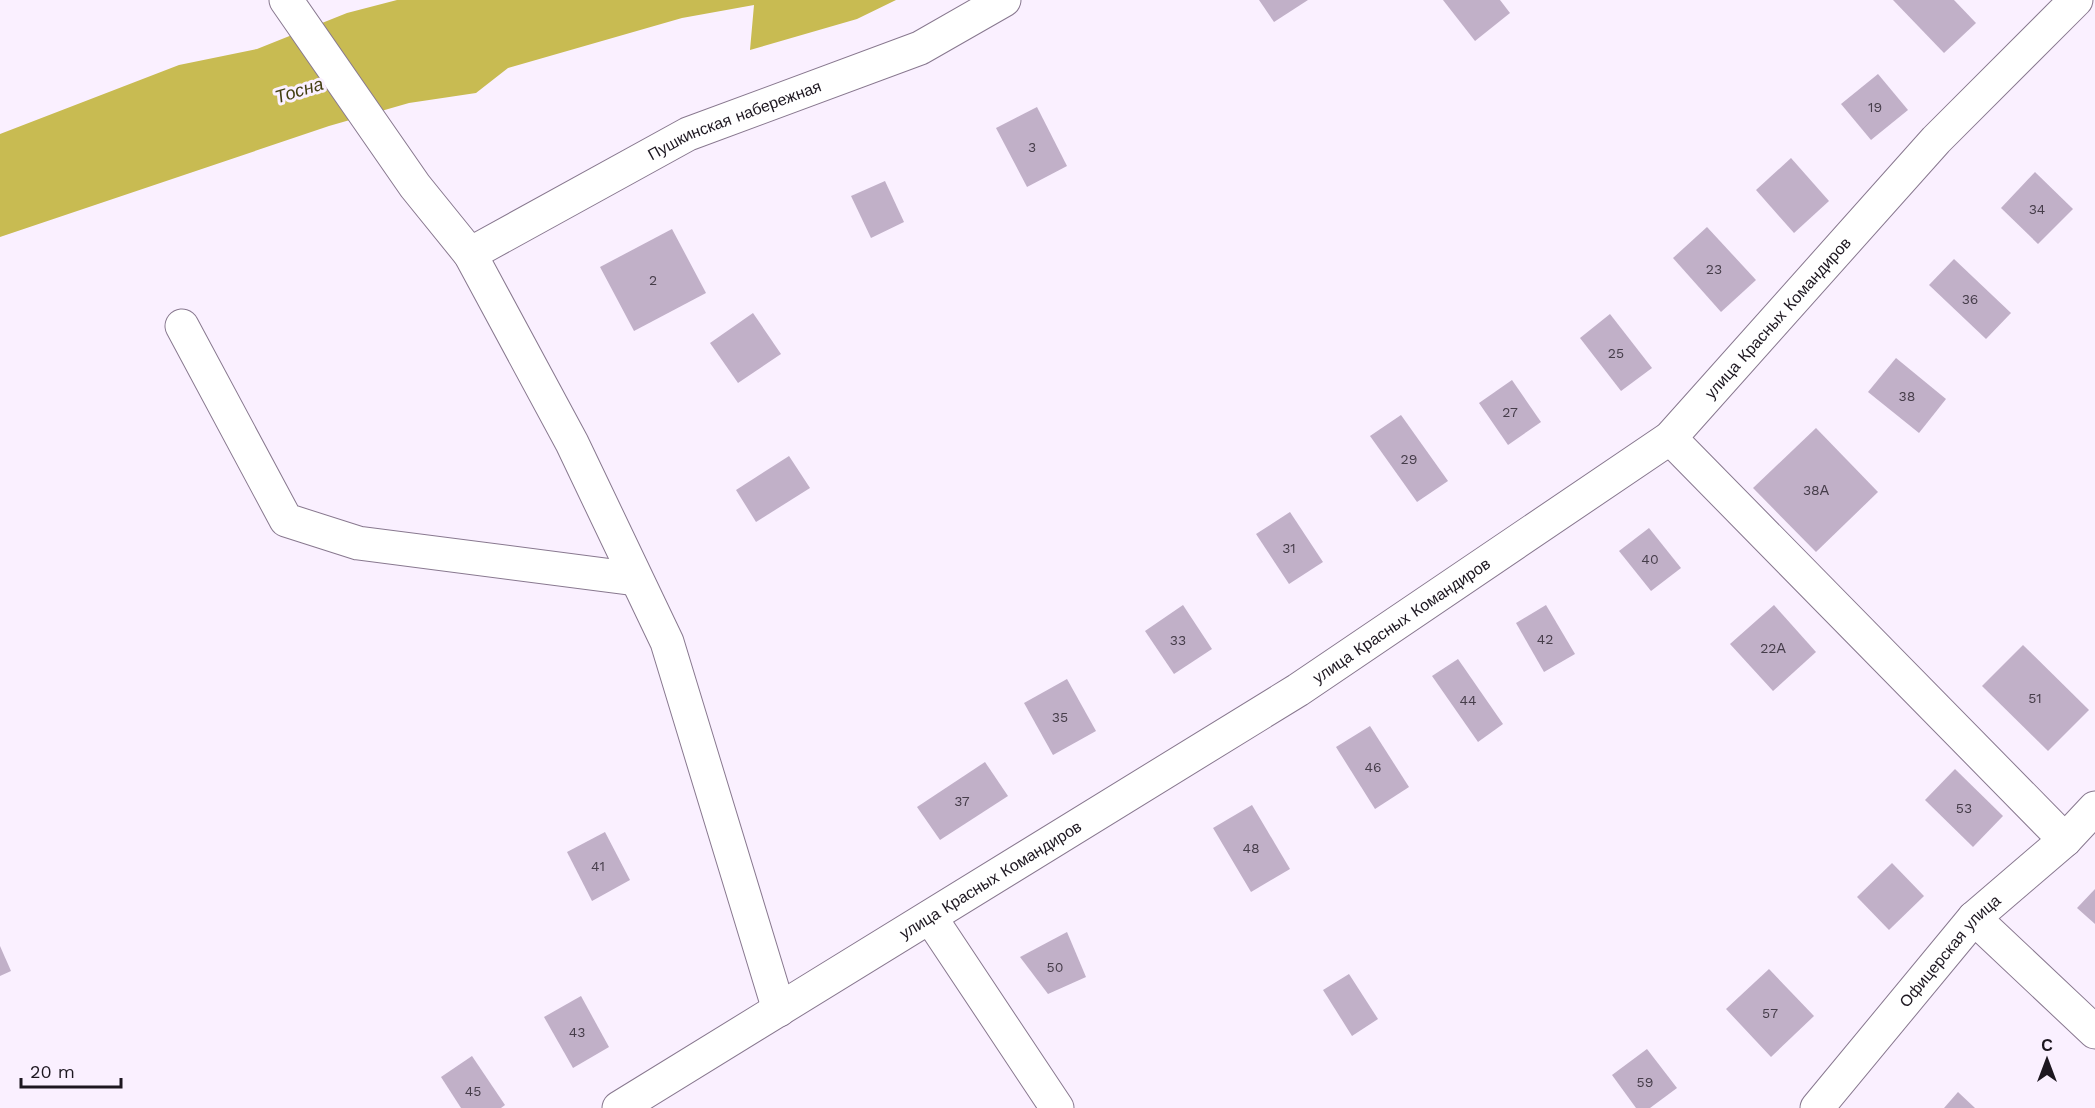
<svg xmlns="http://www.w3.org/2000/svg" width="2095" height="1108" font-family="'Work Sans',sans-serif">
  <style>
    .water { fill: #c8bb52 }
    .building { fill: #c1b0c8 }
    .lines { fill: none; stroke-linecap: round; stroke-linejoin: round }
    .minor-casing { stroke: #88788f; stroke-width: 35 }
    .minor { stroke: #fff; stroke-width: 33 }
    .labels { text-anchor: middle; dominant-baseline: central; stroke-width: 6; stroke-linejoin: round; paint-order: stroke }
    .number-label { font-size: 14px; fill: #463d4a }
    .street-label { font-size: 16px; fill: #1d1720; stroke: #faf0ff }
    .water-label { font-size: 18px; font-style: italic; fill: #433e11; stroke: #faf0ff }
  </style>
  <rect width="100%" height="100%" fill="#faf0ff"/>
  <path class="water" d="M397,0H896L857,19L750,50L754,5L682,18L508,68L476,93L409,103L329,126L0,237V134L179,65L257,49L347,13Z"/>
  <g class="building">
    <path d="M1259,0H1308L1274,22Z"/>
    <path d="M1443,0H1500L1510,13L1475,41Z"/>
    <path d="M1893,0H1954L1976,23L1944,53Z"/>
    <path d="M1878,74L1908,110L1871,140L1841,104Z"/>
    <path d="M1037,107L1067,166L1027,187L996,128Z"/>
    <path d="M1791,158L1829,201L1794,233L1756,190Z"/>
    <path d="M2035,172L2073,209L2038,244L2001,208Z"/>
    <path d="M885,181L904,222L871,238L851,196Z"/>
    <path d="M1707,227L1756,280L1721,312L1673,258Z"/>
    <path d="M672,229L706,293L634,331L600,267Z"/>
    <path d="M1954,259L2011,313L1986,339L1929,285Z"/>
    <path d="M753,313L781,354L738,383L710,343Z"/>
    <path d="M1610,314L1652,368L1621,391L1580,338Z"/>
    <path d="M1896,358L1946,399L1919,433L1868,392Z"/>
    <path d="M1512,380L1541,422L1508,445L1479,403Z"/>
    <path d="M1401,415L1448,481L1417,502L1370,436Z"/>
    <path d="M1816,428L1878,492L1816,552L1753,488Z"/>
    <path d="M789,456L810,488L756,522L736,490Z"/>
    <path d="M1290,512L1323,562L1289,584L1256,534Z"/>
    <path d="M1649,528L1681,568L1651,591L1619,551Z"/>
    <path d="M1183,605L1212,649L1174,674L1145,631Z"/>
    <path d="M1546,605L1575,654L1544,672L1516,623Z"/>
    <path d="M1774,605L1816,652L1773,691L1730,644Z"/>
    <path d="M2023,645L2089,710L2048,751L1982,686Z"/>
    <path d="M1458,659L1503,724L1478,742L1432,676Z"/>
    <path d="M1067,679L1096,731L1053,755L1024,703Z"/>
    <path d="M1370,726L1409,787L1375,809L1336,747Z"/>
    <path d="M985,762L1008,796L940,840L917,807Z"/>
    <path d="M1955,769L2003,816L1973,847L1925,800Z"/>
    <path d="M1252,805L1290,869L1251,892L1213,828Z"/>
    <path d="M605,832L630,880L592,901L567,852Z"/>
    <path d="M1892,863L1924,896L1889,930L1857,897Z"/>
    <path d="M2095,889V924L2077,908Z"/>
    <path d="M1067,932L1086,977L1048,994L1020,957Z"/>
    <path d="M0,946L11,971L0,976Z"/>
    <path d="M1769,969L1814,1016L1771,1057L1726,1009Z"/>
    <path d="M1349,974L1378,1019L1352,1036L1323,990Z"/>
    <path d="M581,996L609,1047L573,1068L544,1017Z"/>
    <path d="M1647,1049L1677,1088L1650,1108H1636L1612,1075Z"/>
    <path d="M472,1056L505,1105L501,1108H461L441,1077Z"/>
    <path d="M1958,1092L1975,1108H1944Z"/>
  </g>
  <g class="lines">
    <defs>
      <g id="minor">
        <path d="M286,0L415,186L470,254L572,443L667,642L779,1010"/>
        <path id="s1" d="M470,254L688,134L920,48L1004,0"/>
        <path d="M182,326L286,520L358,543L636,579"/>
        <path d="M1670,438L2065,840"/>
        <path d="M930,917L1057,1108"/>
        <path d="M1974,918L2095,1032"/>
        <path id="s2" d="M619,1108L1298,690L1670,438L1936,140L2076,0"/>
        <path id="s3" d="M1817,1108L1974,918L2065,840L2095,808"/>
      </g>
    </defs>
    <use href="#minor" class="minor-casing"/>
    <use href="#minor" class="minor"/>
  </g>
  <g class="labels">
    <g class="number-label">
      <text x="1875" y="107">19</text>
      <text x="1032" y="147">3</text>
      <text x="2037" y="209">34</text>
      <text x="1714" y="269">23</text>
      <text x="653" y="280">2</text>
      <text x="1970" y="299">36</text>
      <text x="1616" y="353">25</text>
      <text x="1907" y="396">38</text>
      <text x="1510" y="412">27</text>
      <text x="1409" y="459">29</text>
      <text x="1816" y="490">38А</text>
      <text x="1289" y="548">31</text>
      <text x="1650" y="559">40</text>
      <text x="1545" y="639">42</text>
      <text x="1178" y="640">33</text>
      <text x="1773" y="648">22А</text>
      <text x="2035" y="698">51</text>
      <text x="1468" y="700">44</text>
      <text x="1060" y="717">35</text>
      <text x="1373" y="767">46</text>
      <text x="962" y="801">37</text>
      <text x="1964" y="808">53</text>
      <text x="1251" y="848">48</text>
      <text x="598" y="866">41</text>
      <text x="1055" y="967">50</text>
      <text x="1770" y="1013">57</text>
      <text x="577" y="1032">43</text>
      <text x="1645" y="1082">59</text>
      <text x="473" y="1091">45</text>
    </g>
    <g class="street-label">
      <text stroke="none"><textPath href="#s1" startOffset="297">Пушкинская набережная</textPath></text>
      <text stroke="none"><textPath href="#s2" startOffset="1408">улица Красных Командиров</textPath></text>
      <text stroke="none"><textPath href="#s2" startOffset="922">улица Красных Командиров</textPath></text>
      <text stroke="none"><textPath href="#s2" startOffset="436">улица Красных Командиров</textPath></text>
      <text stroke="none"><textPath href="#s3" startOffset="206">Офицерская улица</textPath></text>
    </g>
    <g class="water-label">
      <text transform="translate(299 90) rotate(-17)">Тосна</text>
    </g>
  </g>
  <g transform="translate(2047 1060)" stroke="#faf0ff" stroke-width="4.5" paint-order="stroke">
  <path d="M0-4.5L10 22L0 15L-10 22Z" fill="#1d1720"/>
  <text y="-9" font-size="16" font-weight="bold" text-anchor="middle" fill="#1d1720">С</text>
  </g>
  <path d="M21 1078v9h100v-9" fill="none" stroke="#1d1720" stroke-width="3"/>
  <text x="30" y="1078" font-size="18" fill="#1d1720" stroke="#faf0ff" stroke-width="4.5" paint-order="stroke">20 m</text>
</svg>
